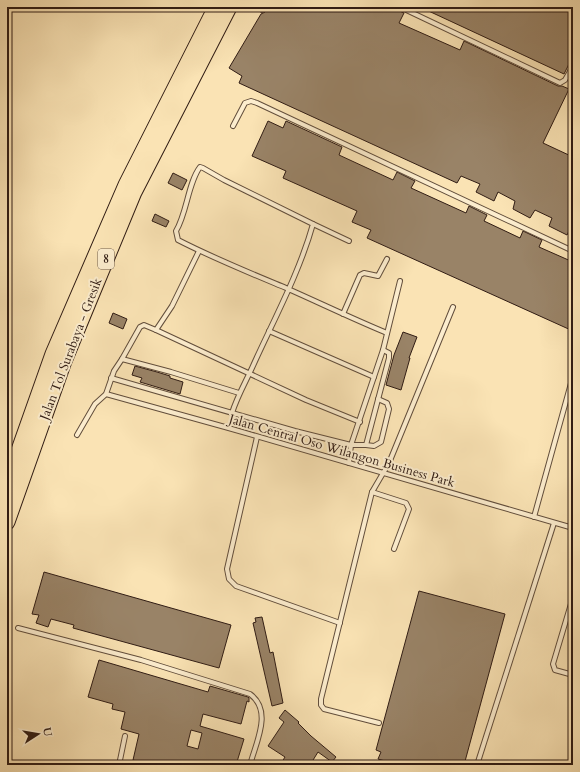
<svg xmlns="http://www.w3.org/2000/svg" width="580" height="772" font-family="Cardo,serif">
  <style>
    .building { fill: #998367; stroke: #301c14; fill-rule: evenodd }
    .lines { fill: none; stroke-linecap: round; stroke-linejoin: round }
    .service-casing { stroke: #624e3c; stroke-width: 6 }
    .motorway-casing { stroke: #301c14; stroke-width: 17 }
    .service { stroke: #fcedce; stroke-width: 4 }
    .motorway { stroke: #fae3b4; stroke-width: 15 }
    .labels { text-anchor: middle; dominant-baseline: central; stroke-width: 4; stroke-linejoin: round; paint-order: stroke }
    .shield { fill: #fcedce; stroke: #6d5b4c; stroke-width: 1 }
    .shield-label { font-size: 12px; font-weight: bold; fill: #301c14 }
    .street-label { font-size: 13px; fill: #301c14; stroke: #fcedce }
  </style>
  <rect width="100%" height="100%" fill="#fae3b4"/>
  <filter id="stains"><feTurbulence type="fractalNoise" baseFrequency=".005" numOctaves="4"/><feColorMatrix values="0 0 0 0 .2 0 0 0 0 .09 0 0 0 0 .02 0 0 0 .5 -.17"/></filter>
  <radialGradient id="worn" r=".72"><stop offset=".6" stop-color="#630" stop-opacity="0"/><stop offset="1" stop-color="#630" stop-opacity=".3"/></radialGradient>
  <g class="building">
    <path d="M267,7H391L404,13L399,23L460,50L464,41L558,86H562L569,89L543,143L573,157V228L571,227L567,235L549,226L552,218L535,210L530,218L513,209L515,201L498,192L494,201L476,192L480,184L461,176L457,183L239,83L242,76L229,68L261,14L265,12Z"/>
    <path d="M420,7H573V56L564,74Z"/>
    <path d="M268,121L283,128L286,121L342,147L339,155L393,180L397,172L415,181L411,188L466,213L469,206L487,215L484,221L520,238L523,231L542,240L539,247L573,262V331L367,238L371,230L352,222L357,211L283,178L286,171L252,156Z"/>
    <path d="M173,173L187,180L182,190L168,183Z"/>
    <path d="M155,214L169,221L166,227L152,221Z"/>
    <path d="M113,313L127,319L123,329L109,323Z"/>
    <path d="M403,332L417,337L409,358H410L401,390L386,385L394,355Z"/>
    <path d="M135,366L157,372L170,376V378L183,382L180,394L140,382L142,378L132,375Z"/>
    <path d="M44,572L231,625L219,668L73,628L74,625L51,619L48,627L36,623L39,615L32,614Z"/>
    <path d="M419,591L505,614L464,765H430L422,763V765H399L378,759L381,752L376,750Z"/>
    <path d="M262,617L270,653L273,652L283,703L272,706L253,623L256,622L255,618Z"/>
    <path d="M99,660L208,692L210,686L248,697L249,698V702L247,701L241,724L203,714L200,726L244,739L236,765H152L133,760L139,734L121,729L125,712L112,709L113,704L88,697ZM191,730L202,733L198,749L187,746Z"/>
    <path d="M285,710L299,722L298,723L311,736L336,757L332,762L318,752L310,765H280L285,757L268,746L284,722L279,718Z"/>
  </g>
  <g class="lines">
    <defs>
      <g id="service">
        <path d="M400,7L560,83L565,80L573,66"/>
        <path d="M262,10L264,7"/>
        <path d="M233,126L245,103L251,101L257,103L573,251"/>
        <path d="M313,224L349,241"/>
        <path d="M343,314L360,275L364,273L378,276L387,259"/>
        <path d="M156,330L306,400L360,422"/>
        <path d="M269,331L374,377"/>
        <path d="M122,359L171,372L239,393"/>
        <path d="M111,378L295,431L351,445H366L389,358V353L383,350"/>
        <path d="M106,394L225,427L573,528"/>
        <path d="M232,413C237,397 245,383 252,368C273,321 299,274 313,224L224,180L203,168L200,167C188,183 187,213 176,231L178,240C213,258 250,273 286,288C320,303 353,319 387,333"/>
        <path d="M77,435L95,404L106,394L114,371L122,359L140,327L144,325L156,330L172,306L199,251"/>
        <path d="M257,437L227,569L229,579L236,586L340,623"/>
        <path d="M366,445L374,446L381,442L389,409L387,403L378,399"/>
        <path d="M349,463L351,445L383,350L400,281"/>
        <path d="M372,492L406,503L409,509L394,549"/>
        <path d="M534,517L573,376"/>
        <path d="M573,597L553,664L555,670L573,675"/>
        <path d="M18,628L141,660L250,694C273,711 256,742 250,765"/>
        <path d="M379,723L324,709L321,705V699L372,492L389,463L453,307"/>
        <path d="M119,765L125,736"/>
        <path d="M477,765L554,523"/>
      </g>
      <g id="motorway">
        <path d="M7,484L53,354L126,185L216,7"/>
        <path d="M7,522L64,361L134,192L229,7"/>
      </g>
    </defs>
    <use href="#service" class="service-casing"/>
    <use href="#motorway" class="motorway-casing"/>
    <use href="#service" class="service"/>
    <use href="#motorway" class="motorway"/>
  </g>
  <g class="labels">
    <rect class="shield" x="98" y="249" width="16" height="20" rx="3"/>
    <g class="shield-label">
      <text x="106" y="259">8</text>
    </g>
    <g class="street-label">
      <text transform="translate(71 349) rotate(-69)">Jalan Tol Surabaya - Gresik</text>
      <text transform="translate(342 451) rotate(16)">Jalan Central Oso Wilangon Business Park</text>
    </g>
  </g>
  <rect width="580" height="772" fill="none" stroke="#fae3b4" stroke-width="24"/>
  <rect x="8" y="8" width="564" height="756" fill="none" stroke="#301c14" stroke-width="2"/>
  <rect x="12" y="12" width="556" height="748" fill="none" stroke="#301c14"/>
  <g transform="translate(38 734) rotate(78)" stroke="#fcedce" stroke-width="3" paint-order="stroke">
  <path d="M0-3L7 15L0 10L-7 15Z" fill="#301c14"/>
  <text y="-6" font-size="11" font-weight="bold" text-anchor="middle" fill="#301c14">U</text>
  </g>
  <rect width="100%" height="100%" filter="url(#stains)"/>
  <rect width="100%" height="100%" fill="url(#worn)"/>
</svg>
